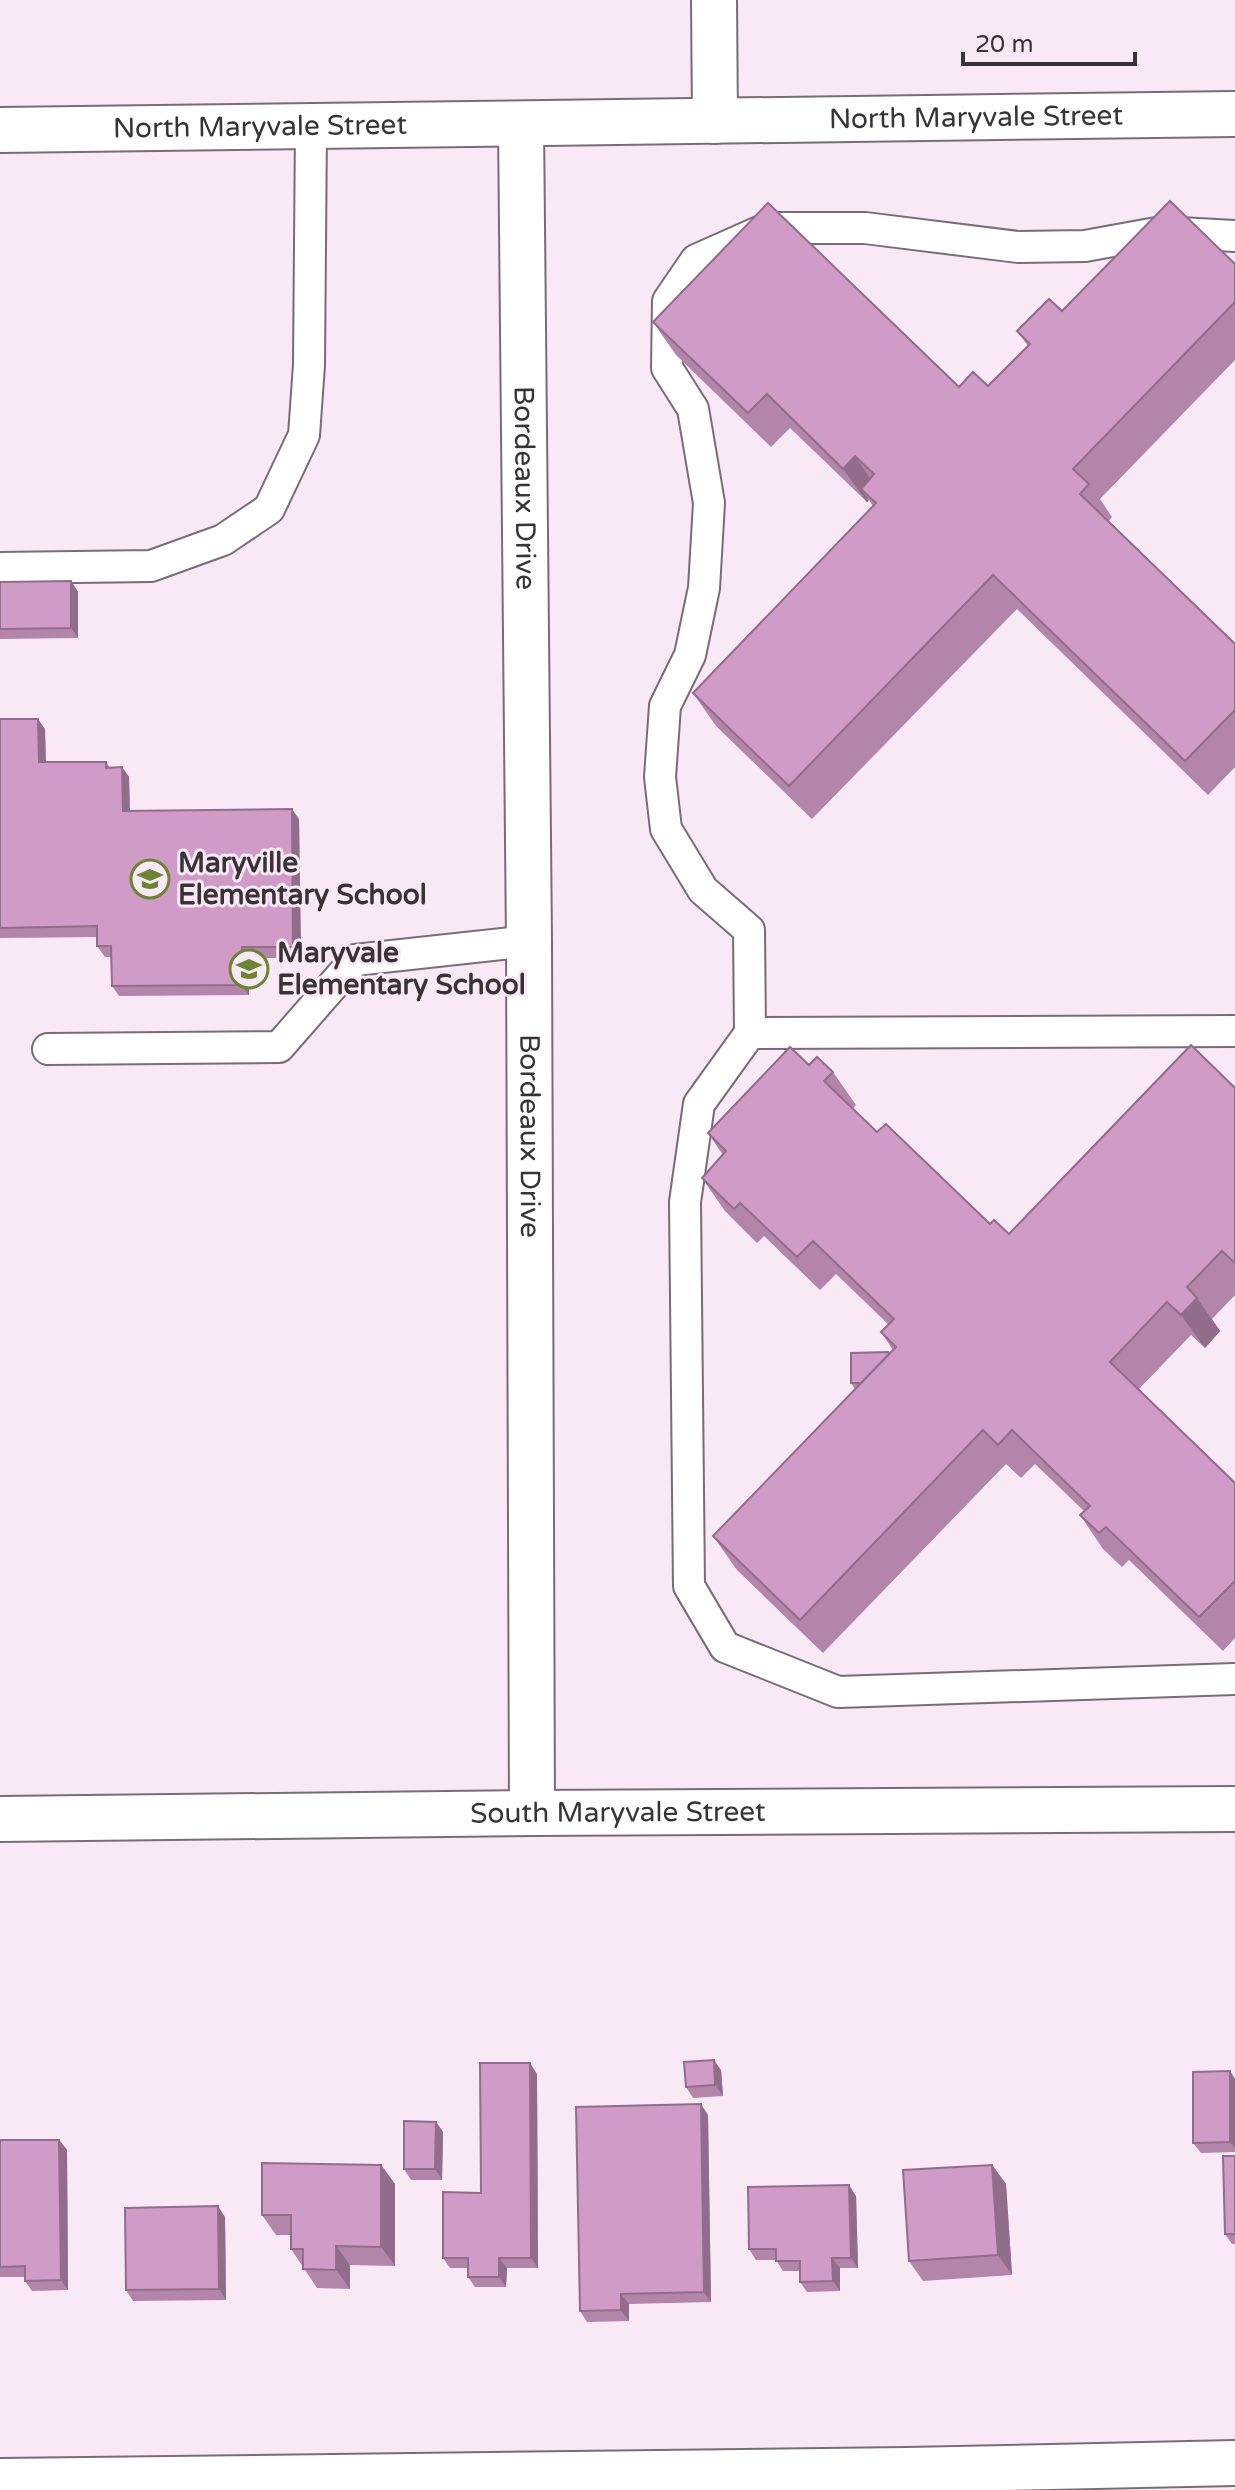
<svg xmlns="http://www.w3.org/2000/svg" width="1235" height="2490" font-family="'Varela Round',sans-serif">
  <style>
    .lines { fill: none; stroke-linecap: round; stroke-linejoin: round }
    .service-casing { stroke: #7a6c77; stroke-width: 34 }
    .minor-casing { stroke: #7a6c77; stroke-width: 48 }
    .service { stroke: #fff; stroke-width: 30 }
    .minor { stroke: #fff; stroke-width: 44 }
    .wall { fill: #b385aa }
    .shaded-wall { fill: #926c8b }
    .building { fill: #d09bc6; stroke: #926c8b; stroke-width: 2 }
    .labels { text-anchor: middle; dominant-baseline: central; stroke-width: 6; stroke-linejoin: round; paint-order: stroke }
    .street-label { font-size: 28px; fill: #393338; stroke: #f9e8f6 }
    .poi-label { font-size: 28px; font-weight: bold; fill: #393338; stroke: #f9e8f6; text-anchor: start }
  </style>
  <rect width="100%" height="100%" fill="#f9e8f6"/>
  <g class="lines">
    <defs>
      <g id="service">
        <path d="M1235,236L1162,232L1085,246L1018,247L865,228H768L696,260L668,301L667,368L693,409L709,503L704,588L690,655L665,706L660,777L666,829L703,890L749,930L750,1033L699,1104L685,1202L689,1586L725,1647L838,1692L1235,1679"/>
        <path d="M0,568L151,566L223,540L269,509L304,435L309,365L311,126"/>
        <path d="M750,1033L1235,1031"/>
        <path d="M48,1049L279,1047L355,960L529,941"/>
      </g>
      <g id="minor">
        <path d="M714,0L715,121"/>
        <path id="s1" d="M521,124L529,941L532,1813"/>
        <path id="s2" d="M0,130L1235,114"/>
        <path id="s3" d="M0,1819L532,1813L1235,1809"/>
        <path d="M0,2481L907,2470L1235,2463"/>
      </g>
    </defs>
    <use href="#service" class="service-casing"/>
    <use href="#minor" class="minor-casing"/>
    <use href="#service" class="service"/>
    <use href="#minor" class="minor"/>
  </g>
  <g class="wall">
    <path d="M1235,264V360L1100,499L1112,517L1109,521L1235,644V767L1208,795L1017,609L812,819L716,726L693,693L873,506L869,500L867,502L790,428L771,447L676,355L653,322L959,387L988,386L1028,346L1017,331L1062,311Z"/>
    <path d="M71,581L78,592V638L0,639V582Z"/>
    <path d="M0,719L45,729L46,762H106L110,768L122,767L129,777L130,811L299,819L301,958H249V995L119,996L112,986V957H105L97,946V937L0,938Z"/>
    <path d="M809,1065L833,1072L856,1105L853,1109L877,1132L990,1224L1009,1234L1235,1088V1295L1212,1319L1220,1331L1205,1348L1191,1335L1138,1390L1235,1483V1638L1223,1651L1129,1560L1122,1567L1103,1549L1080,1515L1084,1511L1035,1464L1021,1478L1006,1464L823,1653L737,1570L713,1536L855,1389L851,1383L893,1350L881,1332L888,1324L836,1274L820,1290L764,1236L757,1243L725,1211L702,1178L723,1155L708,1133Z"/>
    <path d="M721,2070L723,2096L693,2098L686,2087Z"/>
    <path d="M1230,2071L1235,2079V2152L1201,2153L1193,2143Z"/>
    <path d="M537,2074L538,2268H507L506,2287H475L468,2277V2268H450L443,2258L481,2193Z"/>
    <path d="M708,2115L711,2302L629,2304V2321L587,2322L580,2311Z"/>
    <path d="M436,2122L443,2132L442,2180H411L404,2169Z"/>
    <path d="M0,2140H59L67,2150L68,2290L32,2291L25,2281V2277H0Z"/>
    <path d="M1235,2156V2244H1232L1225,2234Z"/>
    <path d="M381,2165L395,2184V2266L350,2265V2289L317,2288L291,2249V2235H276L262,2215Z"/>
    <path d="M992,2165L1006,2184L1012,2275L923,2281L909,2261Z"/>
    <path d="M856,2196L858,2268H840V2291L807,2292L800,2282V2271H783L776,2260H756L749,2249Z"/>
    <path d="M225,2217L226,2300L133,2301L126,2290Z"/>
  </g>
  <g class="shaded-wall">
    <path d="M855,456L878,490L861,489L869,500L867,502L843,469Z"/>
    <path d="M71,581L78,592V638L71,628Z"/>
    <path d="M38,719L45,729L46,773L39,762Z"/>
    <path d="M122,767L129,777L130,821L123,811Z"/>
    <path d="M292,809L299,819L301,958L293,947Z"/>
    <path d="M242,947L249,958V995L242,985Z"/>
    <path d="M1197,1298L1220,1331L1205,1348L1181,1315Z"/>
    <path d="M714,2060L721,2070L723,2096L715,2085Z"/>
    <path d="M530,2063L537,2074L538,2268L531,2258Z"/>
    <path d="M1230,2071L1235,2079V2148L1230,2142Z"/>
    <path d="M701,2104L708,2115L711,2302L704,2292Z"/>
    <path d="M436,2122L443,2132L442,2180L435,2169Z"/>
    <path d="M59,2140L67,2150L68,2290L61,2280Z"/>
    <path d="M381,2165L395,2184V2266L381,2247Z"/>
    <path d="M992,2165L1006,2184L1012,2275L998,2255Z"/>
    <path d="M849,2185L856,2196L858,2268L851,2258Z"/>
    <path d="M218,2206L225,2217L226,2300L219,2289Z"/>
    <path d="M336,2246L350,2265V2289L336,2270Z"/>
    <path d="M499,2258L507,2268L506,2287L499,2277Z"/>
    <path d="M832,2258L840,2268V2291L833,2281Z"/>
    <path d="M621,2294L629,2304V2321L621,2310Z"/>
  </g>
  <g class="building">
    <path d="M1170,201L1235,264V302L1073,469L1089,484L1080,494L1235,644V710L1185,761L993,575L789,786L693,693L876,503L861,489L874,474L855,456L843,469L767,394L748,413L653,322L768,203L959,387L973,372L988,386L1030,344L1017,331L1049,299L1062,311Z"/>
    <path d="M71,581V628L0,629V582Z"/>
    <path d="M0,719H38L39,762H106V768L122,767L123,811L292,809L293,947H242V985L112,986L111,946H97V926L0,928Z"/>
    <path d="M1191,1045L1235,1088V1263L1222,1251L1187,1287L1197,1298L1181,1315L1167,1302L1110,1362L1235,1483V1581L1199,1617L1106,1527L1099,1533L1080,1515L1090,1506L1012,1430L998,1445L983,1430L800,1620L713,1536L896,1347L881,1332L894,1319L813,1241L797,1257L740,1203L734,1209L702,1178L726,1151L708,1133L790,1047L809,1065L817,1057L833,1072L824,1081L877,1132L886,1124L990,1224L994,1220L1009,1234Z"/>
    <path d="M888,1352L889,1354L861,1383H851V1353Z"/>
    <path d="M714,2060L715,2085L686,2087L684,2062Z"/>
    <path d="M480,2063H530L531,2258H499V2277H468V2258H443V2192L481,2193Z"/>
    <path d="M1230,2071V2142L1193,2143V2072Z"/>
    <path d="M701,2104L704,2292L621,2294V2310L580,2311L576,2107Z"/>
    <path d="M404,2121L436,2122L435,2169H404Z"/>
    <path d="M0,2140H59L61,2280L25,2281V2266L0,2267Z"/>
    <path d="M1223,2156H1235V2234H1225Z"/>
    <path d="M262,2163L381,2165V2247L336,2246V2270L303,2269V2249H291V2215H262Z"/>
    <path d="M992,2165L998,2255L909,2261L903,2170Z"/>
    <path d="M849,2185L851,2258H832L833,2281L800,2282V2261H776V2249H749L748,2187Z"/>
    <path d="M218,2206L219,2289L126,2290L125,2208Z"/>
  </g>
  <defs>
    <symbol id="school-ring" viewBox="-11 -11 22 22"><circle r="9.5" fill="#f9e8f6" stroke="#6e8435" stroke-width="1.5"/><path d="M0-5L7-2L0 1L-7-2ZM-4 1L0 2.5L4 1V4Q0 6-4 4Z" fill="#6e8435"/></symbol>
  </defs>
  <g fill-rule="evenodd">
    <use href="#school-ring" x="128" y="857" width="44" height="44"/>
    <use href="#school-ring" x="227" y="947" width="44" height="44"/>
  </g>
  <g class="labels">
    <g class="street-label">
      <text stroke="none"><textPath href="#s2" startOffset="976">North Maryvale Street</textPath></text>
      <text stroke="none"><textPath href="#s2" startOffset="260">North Maryvale Street</textPath></text>
      <text stroke="none"><textPath href="#s1" startOffset="364">Bordeaux Drive</textPath></text>
      <text stroke="none"><textPath href="#s1" startOffset="1012">Bordeaux Drive</textPath></text>
      <text stroke="none"><textPath href="#s3" startOffset="618">South Maryvale Street</textPath></text>
    </g>
    <g class="poi-label">
      <text x="178" y="863">Maryville<tspan x="178" dy="32">Elementary School</tspan></text>
      <text x="277" y="953">Maryvale<tspan x="277" dy="32">Elementary School</tspan></text>
    </g>
  </g>
  <path d="M963 52v12h172v-12" fill="none" stroke="#393338" stroke-width="4"/>
  <text x="975" y="52" font-size="24" fill="#393338" stroke="#f9e8f6" stroke-width="6" paint-order="stroke">20 m</text>
</svg>
